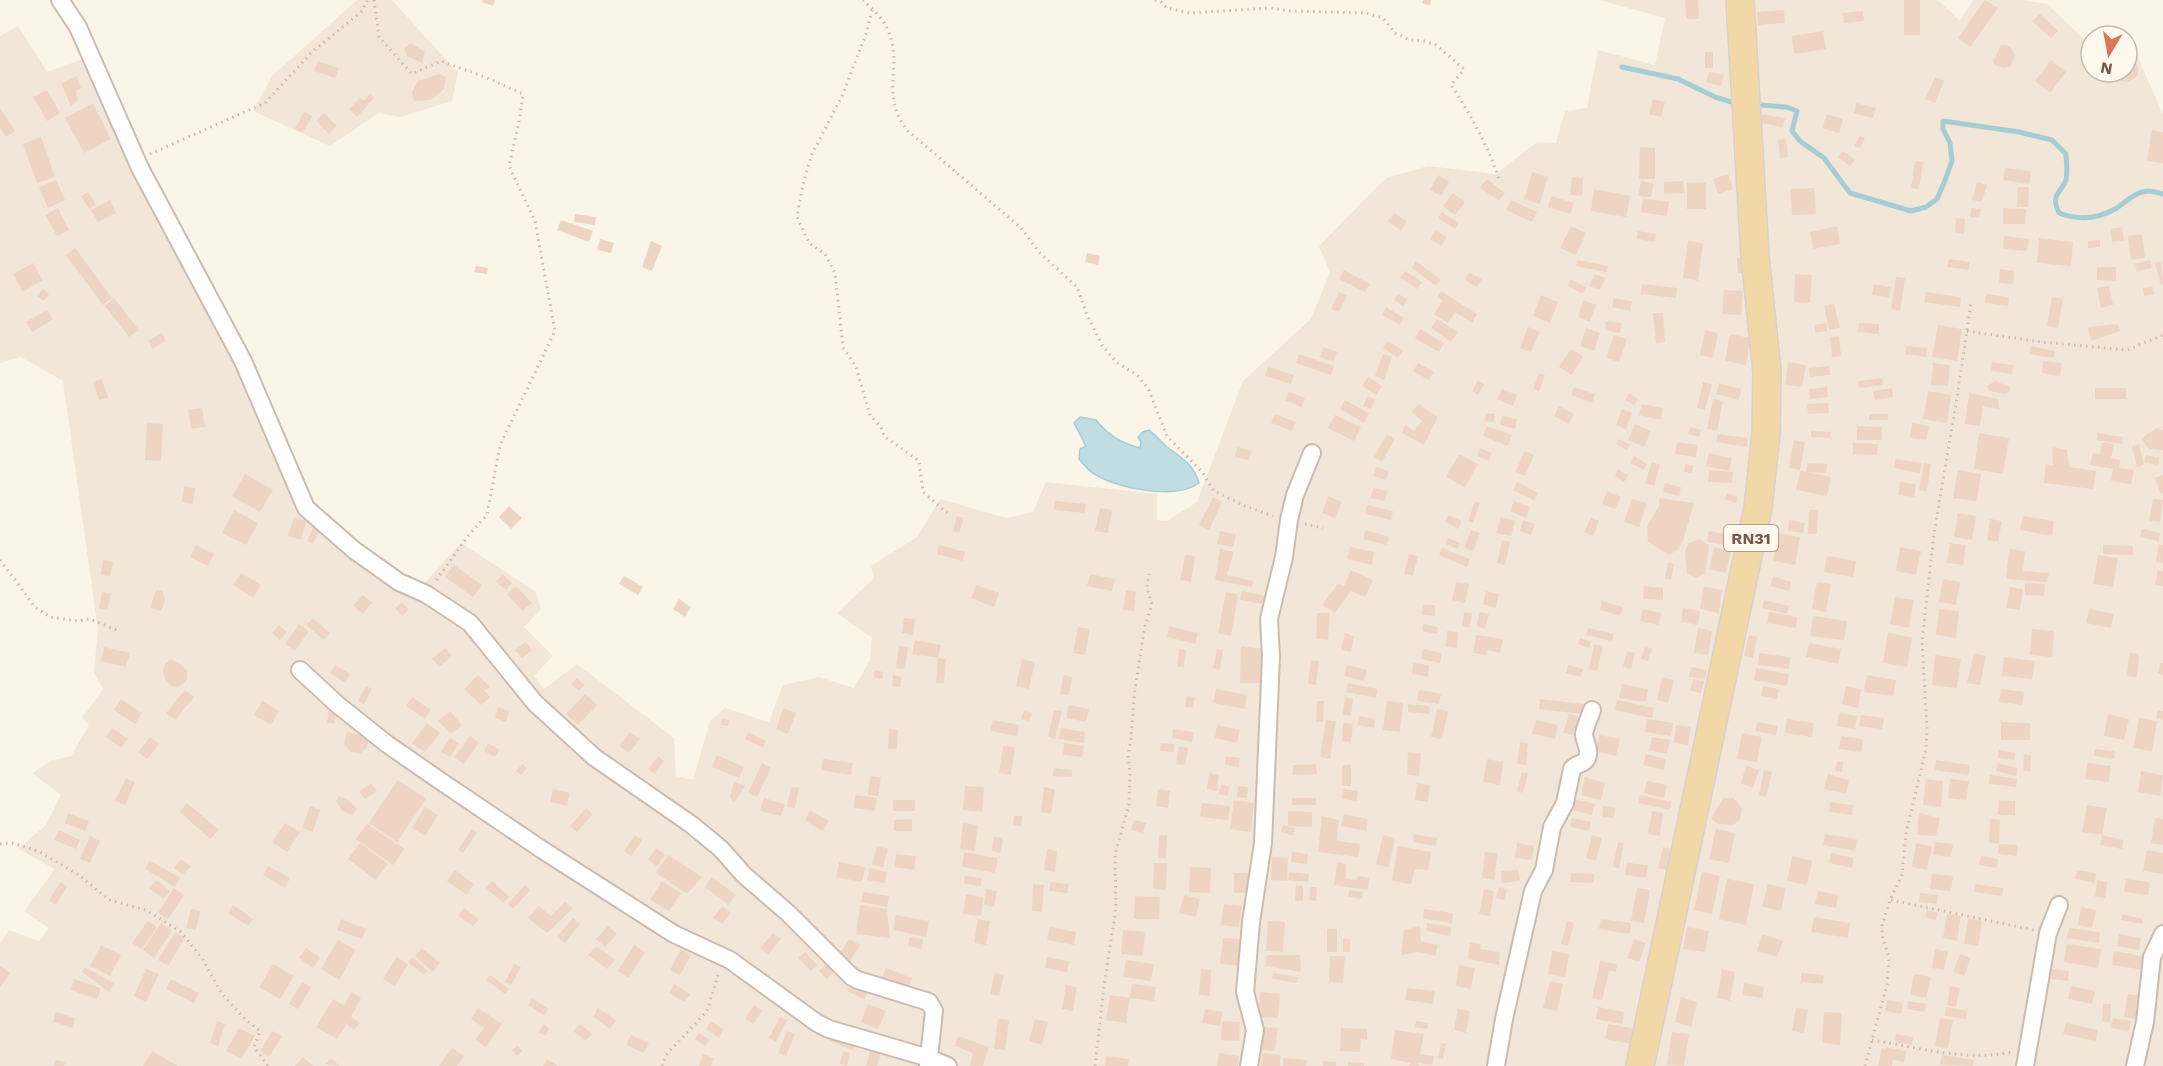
<svg xmlns="http://www.w3.org/2000/svg" width="2163" height="1066" font-family="'Work Sans',sans-serif">
  <style>
    .residential { fill: #f2e6d8 }
    .water { fill: #bfdde3; stroke: #a6ccd4; stroke-width: 1.5 }
    .lines { fill: none; stroke-linecap: round; stroke-linejoin: round }
    .stream { stroke: #a6ccd4; stroke-width: 5 }
    .building { fill: #eed5c3 }
    .street-casing { stroke: #ccbcb0; stroke-width: 20 }
    .primary-casing { stroke: #d8d1cd; stroke-width: 30 }
    .path { stroke: #d3b8a6; stroke-width: 3; stroke-dasharray: 1.5 4.5; stroke-linecap: butt }
    .street { stroke: #fff; stroke-width: 16 }
    .primary { stroke: #f3d8a7; stroke-width: 27 }
    .labels { text-anchor: middle; dominant-baseline: central; stroke-width: 6; stroke-linejoin: round; paint-order: stroke }
    .shield { fill: #fef8ef; stroke: #9d8b7e; stroke-width: 1.5 }
    .shield-label { font-size: 16px; font-weight: bold; fill: #735c4e }
  </style>
  <rect width="100%" height="100%" fill="#fbf4e9"/>
  <g class="residential">
    <path d="M357,0H392L458,73L452,101L400,117L379,113L330,146L253,111L272,76Z"/>
    <path d="M1599,0H1938L1960,21L1973,0H2020L2047,4L2087,42L2091,43V72H2127V48H2134L2163,115V1066H0V943L9,930L39,941L49,928L24,911L55,869L18,849L46,825L61,795L32,773L53,760L71,756L89,725L82,718L103,689L94,672L98,630L63,381L21,357L0,363V36L18,26L47,72L100,53L149,176L255,368L309,501L346,537L422,586L461,543L536,592L541,609L524,627L553,656L534,676L544,689L577,664L674,738L676,776L693,780L710,721L725,708L769,722L783,685L819,677L854,688L870,660L872,638L837,613L874,578L871,566L917,537L940,499L1006,518L1033,512L1046,482L1157,494V520L1167,521L1197,502L1243,381L1311,319L1330,272L1319,246L1386,178L1428,166L1496,174L1537,142L1556,143L1565,111L1587,108L1598,50L1655,65L1665,18Z"/>
  </g>
  <path class="water" d="M1080,417L1096,420C1109,436 1121,443 1140,448L1141,442L1138,437L1143,432L1149,430C1156,435 1161,442 1167,447C1181,457 1194,465 1199,483C1177,500 1119,489 1096,475C1089,472 1084,464 1079,459L1080,449L1086,446L1074,423Z"/>
  <g class="lines">
    <g class="stream">
      <path d="M1622,67L1678,79L1715,97L1735,103"/>
      <path d="M1760,105L1786,107L1797,111L1792,131L1800,141L1824,158L1850,193L1911,211L1926,207L1937,199L1944,183L1952,161L1950,143L1943,129V121L2019,132L2052,140L2066,154C2066,161 2068,172 2066,180C2061,193 2050,194 2059,213C2077,220 2097,219 2115,209C2125,203 2136,191 2149,191C2153,191 2159,193 2163,194"/>
    </g>
  </g>
  <g class="building">
    <path d="M483,0H495L493,6L482,2Z"/>
    <path d="M1423,0H1431L1430,6L1422,3Z"/>
    <path d="M1685,0H1698L1699,19H1686Z"/>
    <rect x="1904" y="0" width="16" height="35"/>
    <path d="M1985,0L1998,8L1970,47L1958,38Z"/>
    <path d="M1784,10L1785,23L1758,25L1757,12Z"/>
    <path d="M1863,11L1864,21L1844,23L1843,13Z"/>
    <path d="M2040,14L2058,31L2051,38L2032,21Z"/>
    <path d="M1823,31L1826,49L1794,54L1792,36Z"/>
    <path d="M411,43L425,52L422,63L407,56L404,48Z"/>
    <path d="M2001,45L2010,46L2015,55L2010,67L2004,68L1996,66L1993,62Z"/>
    <rect x="1705" y="52" width="8" height="16"/>
    <path d="M2127,54L2133,58L2138,66V75L2128,82L2112,80L2095,74L2094,72H2127Z"/>
    <path d="M2051,60L2066,72L2050,93L2035,81Z"/>
    <path d="M318,61L339,68L335,78L314,71Z"/>
    <path d="M1709,72L1724,75L1721,86L1706,82Z"/>
    <path d="M439,74L446,77L444,89L431,100L414,101L412,92L418,81Z"/>
    <path d="M77,76L81,88L76,91L78,100L71,106L61,83Z"/>
    <path d="M1935,77L1944,81L1935,103L1925,99Z"/>
    <path d="M47,90L60,113L47,121L33,97Z"/>
    <path d="M370,93L374,98L357,117L349,109L360,98L364,101Z"/>
    <path d="M1653,99L1665,102L1661,117L1649,114Z"/>
    <path d="M93,103L111,139L84,153L65,118Z"/>
    <path d="M1856,103L1876,108L1873,118L1854,113Z"/>
    <path d="M0,108L15,131L6,137L0,127Z"/>
    <path d="M304,112L312,116L303,133L295,129Z"/>
    <path d="M324,113L337,126L329,134L316,121Z"/>
    <path d="M1762,114L1785,118L1783,127L1760,123Z"/>
    <path d="M1827,114L1843,119L1839,133L1822,128Z"/>
    <path d="M2152,130L2163,132V163L2147,161Z"/>
    <path d="M1860,136L1865,138L1860,148L1854,146Z"/>
    <path d="M41,137L55,177L37,183L23,144Z"/>
    <path d="M1786,139L1788,157L1780,158L1778,140Z"/>
    <path d="M1640,147L1655,148V179H1639Z"/>
    <path d="M1843,151L1855,160L1850,166L1838,157Z"/>
    <path d="M1915,161L1923,162L1919,189L1911,188Z"/>
    <path d="M2005,168L2031,171L2029,184L2003,180Z"/>
    <path d="M1532,172L1548,177L1540,204L1524,199Z"/>
    <path d="M1728,174L1733,189L1718,194L1713,179Z"/>
    <path d="M1438,175L1449,182L1441,196L1430,190Z"/>
    <path d="M1572,177L1583,178L1582,196L1570,195Z"/>
    <path d="M1487,179L1505,193L1499,201L1480,188Z"/>
    <path d="M56,180L65,200L48,208L39,187Z"/>
    <path d="M1641,181L1654,184L1651,197L1638,196Z"/>
    <path d="M1683,181L1684,193L1664,194V182Z"/>
    <path d="M1706,182V209H1687V183Z"/>
    <path d="M1977,182L1987,185L1982,202L1972,200Z"/>
    <path d="M2018,187H2029L2028,207H2017Z"/>
    <path d="M1814,188L1816,214L1792,215L1790,189Z"/>
    <path d="M1594,189L1630,196L1626,217L1591,211Z"/>
    <path d="M88,192L96,205L89,209L81,196Z"/>
    <path d="M1453,193L1465,202L1455,215L1443,206Z"/>
    <path d="M1551,196L1574,203L1570,214L1548,207Z"/>
    <path d="M1643,199L1669,201L1667,216L1641,212Z"/>
    <path d="M110,200L116,213L98,222L91,210Z"/>
    <path d="M1511,200L1537,212L1532,222L1506,210Z"/>
    <path d="M58,208L69,230L57,236L45,215Z"/>
    <path d="M1971,208L1981,209L1979,218L1970,217Z"/>
    <path d="M2003,208L2026,209L2025,224H2003Z"/>
    <path d="M1442,212L1459,223L1455,229L1438,218Z"/>
    <path d="M1395,213L1407,222L1401,231L1388,221Z"/>
    <path d="M575,214L596,217L595,225L574,222Z"/>
    <path d="M1956,218L1965,219L1964,234L1955,233Z"/>
    <path d="M561,220L593,231L589,242L557,230Z"/>
    <path d="M1571,226L1586,233L1576,255L1560,248Z"/>
    <path d="M1837,226L1840,244L1813,249L1810,232Z"/>
    <path d="M2122,227L2124,241L2112,242L2110,229Z"/>
    <path d="M1436,230L1447,237L1441,246L1430,239Z"/>
    <path d="M1638,231L1656,234L1655,242L1637,239Z"/>
    <path d="M2142,234L2145,258L2131,260L2128,236Z"/>
    <path d="M2004,236L2029,239L2027,251L2003,249Z"/>
    <path d="M2039,238L2073,242L2071,266L2037,263Z"/>
    <path d="M600,239L614,243L611,253L597,250Z"/>
    <path d="M2100,240V247L2088,248V241Z"/>
    <path d="M651,241L662,246L652,271L642,267Z"/>
    <path d="M1688,241L1703,243L1698,281L1683,278Z"/>
    <path d="M75,248L112,298L103,305L66,255Z"/>
    <path d="M1087,253L1100,256L1098,265L1085,262Z"/>
    <path d="M1747,257L1748,272L1738,273L1737,258Z"/>
    <path d="M1949,259L1970,262L1969,270L1947,267Z"/>
    <path d="M1577,260L1608,266L1606,272L1576,266Z"/>
    <path d="M2150,260L2152,268L2137,271L2135,264Z"/>
    <path d="M1416,261L1441,280L1436,286L1412,268Z"/>
    <path d="M2161,261L2163,284L2161,285L2155,263Z"/>
    <path d="M33,263L43,280L23,292L13,274Z"/>
    <path d="M476,266L488,268L487,274L474,272Z"/>
    <path d="M2097,267H2116V281L2097,280Z"/>
    <path d="M2000,269L2014,271L2013,284L1999,283Z"/>
    <path d="M1344,270L1370,284L1365,292L1339,279Z"/>
    <path d="M1405,271L1422,282L1417,289L1400,278Z"/>
    <path d="M1469,272L1482,279L1477,287L1465,280Z"/>
    <path d="M1595,274L1605,278L1600,290L1589,286Z"/>
    <path d="M1795,274L1812,275L1810,303L1794,302Z"/>
    <path d="M1896,277L1905,278L1900,311L1891,309Z"/>
    <path d="M1571,279L1586,287L1583,294L1568,286Z"/>
    <path d="M1642,284L1677,288L1676,298L1641,294Z"/>
    <path d="M1874,284L1891,287L1889,298L1872,295Z"/>
    <path d="M2109,286L2113,305L2101,308L2097,288Z"/>
    <path d="M2153,287L2154,295L2144,296L2143,288Z"/>
    <path d="M43,289L49,294L44,301L37,296Z"/>
    <path d="M1724,290L1743,291L1741,315L1722,314Z"/>
    <path d="M1441,291L1477,314L1472,323L1455,312L1448,323L1434,314L1443,301L1438,296Z"/>
    <path d="M1339,292L1347,296L1339,312L1331,309Z"/>
    <path d="M1926,292L1961,297L1960,307L1924,302Z"/>
    <path d="M1398,294L1408,299L1403,306L1394,300Z"/>
    <path d="M1986,294L2009,297L2008,306L1985,303Z"/>
    <path d="M1541,295L1558,302L1550,323L1533,316Z"/>
    <path d="M2052,297L2063,299L2058,328L2047,326Z"/>
    <path d="M114,298L139,330L129,337L105,306Z"/>
    <path d="M1614,298L1632,301L1630,311L1612,307Z"/>
    <path d="M1583,300L1596,305L1590,322L1578,317Z"/>
    <path d="M1834,304L1840,328L1829,330L1824,306Z"/>
    <path d="M1386,307L1404,318L1400,325L1382,315Z"/>
    <path d="M47,310L53,319L32,332L26,322Z"/>
    <path d="M1653,313H1663L1665,342L1656,343Z"/>
    <path d="M1437,319L1458,332L1451,342L1431,328Z"/>
    <path d="M1606,321L1622,323L1620,333L1605,330Z"/>
    <path d="M1826,323L1827,331L1815,333L1814,325Z"/>
    <path d="M1859,323L1879,324V334L1858,332Z"/>
    <path d="M2118,324L2120,331L2091,341L2088,327Z"/>
    <path d="M1938,325L1962,329L1957,361L1932,357Z"/>
    <path d="M1528,327L1540,332L1531,352L1520,348Z"/>
    <path d="M1586,328L1600,333L1594,351L1580,346Z"/>
    <path d="M1420,329L1444,343L1439,352L1415,338Z"/>
    <path d="M1705,330L1718,333L1713,358L1700,355Z"/>
    <path d="M162,333L166,341L152,349L148,341Z"/>
    <path d="M1730,334L1751,338L1746,365L1725,361Z"/>
    <path d="M1614,335L1627,339L1619,362L1606,358Z"/>
    <path d="M1839,336L1841,356L1832,357L1830,337Z"/>
    <path d="M1387,341L1403,350L1398,358L1383,348Z"/>
    <path d="M1906,346L1927,348L1926,357L1905,354Z"/>
    <path d="M2031,346L2055,351L2054,358L2029,354Z"/>
    <path d="M1323,347L1337,352L1334,362L1320,357Z"/>
    <path d="M1571,349L1583,356L1572,375L1559,367Z"/>
    <path d="M1299,354L1334,366L1331,375L1296,363Z"/>
    <path d="M1383,354L1392,357L1384,380L1375,376Z"/>
    <path d="M2043,361L2062,363L2060,376L2042,373Z"/>
    <path d="M1788,362L1806,365L1802,387L1785,385Z"/>
    <path d="M1992,362L2013,365L2012,374L1991,371Z"/>
    <path d="M1418,363L1434,372L1429,380L1413,371Z"/>
    <path d="M1933,363L1950,365L1948,386L1931,385Z"/>
    <path d="M1829,366L1830,375L1810,377L1809,368Z"/>
    <path d="M1268,367L1294,375L1291,384L1265,376Z"/>
    <path d="M1539,373L1545,375L1539,392L1533,389Z"/>
    <path d="M1368,377L1382,386L1376,395L1362,386Z"/>
    <path d="M1882,378L1883,385L1859,388L1858,381Z"/>
    <path d="M102,379L108,398L99,400L93,382Z"/>
    <path d="M1478,380L1484,384L1478,395L1472,391Z"/>
    <path d="M1995,381L2010,387V392L2005,394L1989,391L1987,386Z"/>
    <path d="M1703,382L1712,384L1705,410L1697,408Z"/>
    <path d="M1719,383L1741,389L1739,400L1716,394Z"/>
    <path d="M1574,387L1595,394L1592,403L1571,395Z"/>
    <path d="M1827,387L1828,397L1810,399L1809,389Z"/>
    <path d="M1892,388L1893,397L1875,400L1873,391Z"/>
    <rect x="2095" y="388" width="31" height="11"/>
    <path d="M1502,389L1517,395L1513,406L1497,399Z"/>
    <path d="M1928,391L1951,395L1947,423L1923,419Z"/>
    <path d="M1289,392L1305,398L1301,407L1285,400Z"/>
    <path d="M1629,393L1638,399L1634,405L1625,400Z"/>
    <path d="M1969,393L1998,399L1999,409L1983,406L1980,426L1965,424Z"/>
    <path d="M1367,396L1375,399L1371,409L1363,406Z"/>
    <path d="M1713,399L1723,401L1717,431L1707,429Z"/>
    <path d="M1345,400L1369,413L1364,423L1340,409Z"/>
    <path d="M1828,403L1829,413L1808,414L1807,404Z"/>
    <path d="M1419,404L1438,417L1424,445L1402,433L1405,425L1414,431L1422,421L1412,412Z"/>
    <path d="M1642,404L1663,408L1661,420L1639,415Z"/>
    <path d="M1559,406L1574,414L1569,424L1554,416Z"/>
    <path d="M202,408L205,427L191,429L188,410Z"/>
    <path d="M1622,409L1632,413L1626,429L1616,425Z"/>
    <path d="M1486,413L1495,414L1494,422L1485,421Z"/>
    <path d="M1275,414L1296,422L1292,431L1271,423Z"/>
    <rect x="1869" y="414" width="19" height="6"/>
    <path d="M1335,415L1361,427L1354,441L1328,428Z"/>
    <path d="M1502,416L1517,419L1515,429L1500,425Z"/>
    <path d="M147,423L163,424L161,461L145,460Z"/>
    <path d="M1912,423L1929,426L1926,440L1910,438Z"/>
    <path d="M1635,424L1651,431L1644,447L1628,440Z"/>
    <path d="M1487,426L1512,435L1508,446L1483,436Z"/>
    <path d="M1857,426L1882,427V440H1857Z"/>
    <path d="M1690,427L1701,430L1699,437L1688,434Z"/>
    <path d="M2157,428L2163,430V450L2149,449L2142,440L2146,435Z"/>
    <path d="M1811,431L1831,432L1830,438L1811,437Z"/>
    <path d="M1979,433L2009,438L2003,474L1974,469Z"/>
    <path d="M2098,433L2123,437L2122,444L2097,440Z"/>
    <path d="M1387,434L1395,439L1382,462L1374,457Z"/>
    <path d="M1718,434L1748,438L1746,447L1716,442Z"/>
    <path d="M1619,439L1630,445L1627,450L1616,444Z"/>
    <path d="M1794,440L1805,442L1800,470L1789,468Z"/>
    <path d="M1677,442L1698,445L1696,457L1675,454Z"/>
    <path d="M2102,442L2114,444L2111,458L2120,460L2119,468L2134,470L2131,484L2111,481L2113,469L2090,465L2093,453L2100,454Z"/>
    <path d="M1853,443L1878,444L1877,455L1853,454Z"/>
    <path d="M2139,444L2144,465L2137,467L2132,446Z"/>
    <path d="M1237,447L1251,451L1249,460L1235,457Z"/>
    <path d="M2052,447L2067,450L2069,467L2096,471L2093,489L2044,483L2046,464L2053,465Z"/>
    <path d="M1480,448L1492,453L1489,461L1477,456Z"/>
    <path d="M1525,451L1534,455L1525,476L1515,472Z"/>
    <path d="M1709,453L1732,458L1729,471L1706,466Z"/>
    <path d="M1459,454L1478,464L1465,487L1446,477Z"/>
    <path d="M2146,455L2159,458L2158,465L2144,462Z"/>
    <path d="M1634,456L1647,464L1644,470L1630,463Z"/>
    <path d="M1895,459L1922,463L1920,473L1894,468Z"/>
    <path d="M1652,462L1660,465L1654,486L1645,483Z"/>
    <path d="M1807,463L1827,464L1826,473L1806,472Z"/>
    <path d="M1924,463L1931,464L1927,491L1919,490Z"/>
    <path d="M1685,464L1693,465L1692,473L1684,472Z"/>
    <path d="M1376,467L1389,471L1386,480L1373,476Z"/>
    <path d="M1618,469L1628,475L1624,482L1615,476Z"/>
    <path d="M1709,470L1733,472L1732,483L1708,482Z"/>
    <path d="M1958,470L1981,474L1977,501L1953,498Z"/>
    <path d="M1800,471L1831,477L1827,496L1796,490Z"/>
    <path d="M245,474L273,490L260,512L232,496Z"/>
    <path d="M2163,475V493L2161,494L2155,478Z"/>
    <path d="M1517,482L1538,493L1534,500L1513,490Z"/>
    <path d="M1900,482L1916,484L1914,497L1898,495Z"/>
    <path d="M1665,483L1681,487L1679,496L1663,492Z"/>
    <path d="M184,486L195,488L193,504L182,502Z"/>
    <path d="M1373,488L1387,491L1385,501L1371,498Z"/>
    <path d="M1607,491L1621,497L1615,509L1602,504Z"/>
    <path d="M1727,493L1738,497L1736,503L1724,499Z"/>
    <path d="M1328,496L1342,502L1335,518L1322,513Z"/>
    <path d="M1213,497L1222,502L1209,530L1199,525Z"/>
    <path d="M1659,498L1694,503L1683,541L1677,550L1669,555L1648,542L1647,526L1659,506Z"/>
    <path d="M1632,499L1647,503L1639,527L1624,522Z"/>
    <path d="M2153,499L2163,500L2160,522L2149,521Z"/>
    <path d="M1055,501L1086,504L1085,513L1054,510Z"/>
    <path d="M1475,501L1480,503L1473,523L1468,521Z"/>
    <path d="M1514,501L1530,507L1526,518L1510,511Z"/>
    <path d="M1367,505L1393,511L1391,520L1365,514Z"/>
    <path d="M509,506L522,518L511,529L499,517Z"/>
    <path d="M1100,508L1112,510L1108,533L1095,531Z"/>
    <path d="M234,510L258,523L246,545L222,533Z"/>
    <path d="M1809,510H1818L1817,534H1808Z"/>
    <path d="M1958,513L1976,516L1972,540L1954,537Z"/>
    <path d="M1448,515L1462,521L1458,529L1445,522Z"/>
    <path d="M957,516L964,518L959,533L953,531Z"/>
    <path d="M2023,516L2054,521L2052,536L2020,530Z"/>
    <path d="M294,517L306,521L301,540L288,536Z"/>
    <path d="M1501,517L1515,521L1511,536L1496,533Z"/>
    <path d="M1591,517L1599,521L1593,536L1584,532Z"/>
    <path d="M1990,519L2002,521L1998,542L1987,540Z"/>
    <path d="M1523,520L1535,524L1531,535L1520,531Z"/>
    <path d="M1789,520L1805,523L1803,533L1788,531Z"/>
    <path d="M314,526L320,529L313,544L307,541Z"/>
    <path d="M2142,529L2160,533L2159,541L2140,537Z"/>
    <path d="M1366,530L1389,537L1387,545L1363,539Z"/>
    <path d="M1471,530L1480,533L1473,551L1464,548Z"/>
    <path d="M1220,531L1236,534L1233,547L1217,544Z"/>
    <path d="M1709,531L1731,535L1729,546L1707,542Z"/>
    <path d="M1778,533L1800,537L1795,565L1773,561Z"/>
    <path d="M1448,538L1460,543L1458,549L1445,544Z"/>
    <path d="M1700,539L1709,545L1705,574L1696,578L1687,574L1685,551L1689,543Z"/>
    <path d="M1502,540L1510,542L1505,565L1497,563Z"/>
    <path d="M1950,543L1966,545L1963,565L1947,563Z"/>
    <path d="M2159,544L2163,545V563L2156,562Z"/>
    <path d="M196,545L214,554L208,566L190,557Z"/>
    <path d="M939,545L965,552L963,561L937,554Z"/>
    <path d="M2103,545L2133,546V555L2103,554Z"/>
    <path d="M1350,547L1374,552L1372,565L1347,559Z"/>
    <path d="M1714,547L1731,551L1726,573L1709,569Z"/>
    <path d="M1900,547L1921,551L1916,575L1896,571Z"/>
    <path d="M1442,548L1470,559L1467,567L1439,555Z"/>
    <path d="M1220,549L1234,552L1227,575L1253,581L1252,587L1215,580Z"/>
    <path d="M2009,549L2025,551L2023,571L2049,573L2047,582L2006,579Z"/>
    <path d="M1409,554L1418,556L1413,576L1404,574Z"/>
    <path d="M1185,555L1195,556L1191,582L1180,580Z"/>
    <path d="M2098,555L2118,558L2113,587L2093,584Z"/>
    <path d="M1827,556L1856,561L1853,577L1824,572Z"/>
    <path d="M103,560L113,562L110,576L101,575Z"/>
    <path d="M1668,562L1674,564L1671,580L1665,579Z"/>
    <path d="M454,565L482,585L473,597L445,577Z"/>
    <path d="M1351,570L1373,580L1365,597L1351,591L1335,613L1322,605L1338,584L1344,586Z"/>
    <path d="M2158,570L2163,571V586L2155,585Z"/>
    <path d="M241,573L261,585L253,598L233,585Z"/>
    <path d="M502,574L512,583L506,590L496,582Z"/>
    <path d="M1090,574L1115,579L1112,591L1087,586Z"/>
    <path d="M624,576L643,587L638,595L619,584Z"/>
    <path d="M1773,576L1791,582L1789,591L1771,586Z"/>
    <path d="M1943,579L1960,582L1956,605L1939,602Z"/>
    <path d="M1456,582L1469,584L1465,603L1452,600Z"/>
    <path d="M1817,582L1831,584L1826,612L1812,609Z"/>
    <path d="M2025,583L2045,584L2044,596L2025,595Z"/>
    <path d="M976,585L999,593L994,607L971,598Z"/>
    <path d="M516,586L532,603L522,611L507,594Z"/>
    <path d="M1644,586L1663,588V600L1643,599Z"/>
    <path d="M1704,587L1722,590L1719,613L1700,609Z"/>
    <path d="M2010,587L2023,589L2020,610L2006,608Z"/>
    <path d="M156,590L163,591L165,601L161,611L150,608Z"/>
    <path d="M1126,590L1136,591L1134,611L1123,610Z"/>
    <path d="M1242,591L1265,596L1263,604L1240,600Z"/>
    <path d="M1486,591L1499,594L1496,608L1483,604Z"/>
    <path d="M102,592L111,594L107,610L99,608Z"/>
    <path d="M1226,592L1238,594L1231,636L1218,633Z"/>
    <path d="M363,595L372,602L363,614L353,606Z"/>
    <path d="M1895,597L1914,600L1909,628L1890,624Z"/>
    <path d="M679,599L691,607L685,617L673,609Z"/>
    <path d="M1764,600L1789,606L1787,614L1762,608Z"/>
    <path d="M1602,601L1623,607L1620,616L1600,610Z"/>
    <path d="M402,602L409,610L402,616L395,608Z"/>
    <path d="M1423,605H1435V616L1422,615Z"/>
    <path d="M1683,608L1700,611L1698,625L1681,622Z"/>
    <path d="M1643,609L1661,613L1659,625L1640,621Z"/>
    <path d="M1939,609L1959,611L1956,638L1936,635Z"/>
    <path d="M2089,609L2114,614L2111,628L2086,623Z"/>
    <path d="M1464,612L1472,613L1469,628L1462,626Z"/>
    <path d="M1480,612L1489,614L1485,629L1476,626Z"/>
    <path d="M1769,612L1797,617L1796,628L1767,623Z"/>
    <path d="M1317,613H1330L1328,640L1316,639Z"/>
    <path d="M1813,616L1847,621L1844,640L1810,636Z"/>
    <path d="M313,618L330,633L324,640L306,625Z"/>
    <path d="M904,618L915,619L913,635L902,633Z"/>
    <path d="M299,624L309,631L295,651L285,644Z"/>
    <path d="M1423,624L1438,627L1437,634L1422,631Z"/>
    <path d="M279,625L287,632L280,640L272,633Z"/>
    <path d="M1169,626L1198,633L1195,644L1167,637Z"/>
    <path d="M1078,627L1090,629L1085,655L1073,653Z"/>
    <path d="M1588,628L1614,634L1612,641L1586,635Z"/>
    <path d="M1698,628L1712,631L1708,655L1694,653Z"/>
    <path d="M2032,629L2054,631L2052,657L2030,655Z"/>
    <path d="M1447,631L1458,632L1457,648L1446,647Z"/>
    <path d="M1345,633L1354,636L1351,652L1341,650Z"/>
    <path d="M1888,633L1912,637L1907,667L1883,663Z"/>
    <path d="M1476,635L1503,639L1500,653L1487,650L1486,655L1473,653Z"/>
    <path d="M1749,635L1757,637L1753,658L1744,656Z"/>
    <path d="M1580,638L1591,642L1589,648L1578,644Z"/>
    <path d="M915,640L941,645L938,658L912,654Z"/>
    <path d="M526,642L532,650L522,658L515,650Z"/>
    <path d="M1809,643L1841,649L1838,664L1806,657Z"/>
    <path d="M1594,644L1603,646L1597,671L1589,669Z"/>
    <path d="M899,646L908,647L905,669L896,668Z"/>
    <path d="M1241,646L1264,649L1265,683H1240Z"/>
    <path d="M104,647L130,653L126,667L101,661Z"/>
    <path d="M1645,647L1652,649L1648,661L1641,659Z"/>
    <path d="M445,648L452,656L439,667L432,659Z"/>
    <path d="M1179,649L1186,650L1184,667L1177,666Z"/>
    <path d="M1217,649L1223,650L1220,670L1213,668Z"/>
    <path d="M1423,649L1442,653L1440,663L1421,659Z"/>
    <path d="M1627,651L1635,653L1631,669L1623,667Z"/>
    <path d="M1759,653L1790,657L1789,669L1758,665Z"/>
    <path d="M1974,653L1986,656L1980,685L1967,683Z"/>
    <path d="M2129,653L2139,654L2137,677L2127,676Z"/>
    <path d="M1935,655L1961,659L1957,688L1932,685Z"/>
    <path d="M2004,657L2035,661L2032,679L2002,676Z"/>
    <path d="M938,658L946,659L944,683H936Z"/>
    <path d="M171,659L182,665L187,671V679L183,684L177,687L171,686L165,680L163,670L165,664Z"/>
    <path d="M1022,659L1035,662L1029,689L1016,686Z"/>
    <path d="M1311,660L1319,661L1316,685L1308,684Z"/>
    <path d="M1413,663L1429,665L1428,677L1412,674Z"/>
    <path d="M2160,663H2163V675L2158,673Z"/>
    <path d="M335,665L350,674L345,683L330,673Z"/>
    <path d="M1347,665L1367,670L1364,681L1344,676Z"/>
    <path d="M1568,665L1583,669L1581,677L1566,673Z"/>
    <path d="M1691,667L1707,670L1705,679L1689,677Z"/>
    <path d="M1756,668L1789,674L1787,686L1754,680Z"/>
    <path d="M875,670L883,672L882,679L874,678Z"/>
    <path d="M478,675L490,687L484,690L490,697L481,705L464,689Z"/>
    <path d="M893,675L902,677L900,687L892,686Z"/>
    <path d="M1063,675L1072,677L1069,695L1060,694Z"/>
    <path d="M1867,675L1896,680L1893,696L1864,692Z"/>
    <path d="M1662,677L1674,680L1668,703L1657,700Z"/>
    <path d="M577,678L585,685L579,691L571,684Z"/>
    <path d="M1693,679L1704,681L1701,693L1690,691Z"/>
    <path d="M1348,683L1378,689L1376,698L1346,692Z"/>
    <path d="M1622,684L1648,689L1646,702L1619,698Z"/>
    <path d="M366,686L372,689L364,704L358,701Z"/>
    <path d="M1763,686L1779,689L1777,699L1761,696Z"/>
    <path d="M1846,686L1861,689L1858,708L1842,704Z"/>
    <path d="M1216,689L1247,695L1245,709L1213,703Z"/>
    <path d="M2001,689L2024,692L2022,705L1999,702Z"/>
    <path d="M185,690L194,697L175,720L166,713Z"/>
    <path d="M1419,690L1441,694L1439,704L1417,701Z"/>
    <path d="M585,694L597,705L578,725L566,714Z"/>
    <path d="M1187,696L1195,697L1193,708L1185,707Z"/>
    <path d="M412,697L431,710L425,719L406,706Z"/>
    <path d="M1345,697L1353,699L1351,716L1342,715Z"/>
    <path d="M121,699L142,713L135,724L114,710Z"/>
    <path d="M1540,699L1584,704L1582,714L1539,709Z"/>
    <path d="M1617,700L1654,708L1652,718L1615,710Z"/>
    <path d="M262,701L279,711L271,725L254,715Z"/>
    <path d="M1317,701H1324L1323,722H1316Z"/>
    <path d="M1387,701L1403,703L1400,732L1383,730Z"/>
    <path d="M1408,704L1430,706L1429,714L1408,712Z"/>
    <path d="M1069,705L1089,709L1086,722L1066,718Z"/>
    <path d="M498,707L509,711L506,722L495,718Z"/>
    <path d="M783,708L796,713L788,734L776,729Z"/>
    <path d="M329,709L336,711L334,724L327,723Z"/>
    <path d="M1437,709L1448,711L1442,739L1431,737Z"/>
    <path d="M1054,710L1062,711L1055,739L1048,737Z"/>
    <path d="M2158,710L2163,711V720L2156,718Z"/>
    <path d="M450,711L462,725L451,734L438,721Z"/>
    <path d="M1024,711L1032,713L1029,721L1021,719Z"/>
    <path d="M1839,713L1857,716L1855,729L1837,726Z"/>
    <path d="M1569,714L1578,716L1573,735L1563,733Z"/>
    <path d="M2108,714L2129,719L2124,740L2104,736Z"/>
    <path d="M1861,715L1884,718L1882,729L1859,726Z"/>
    <path d="M1359,716L1375,719L1374,728L1357,725Z"/>
    <path d="M2139,718L2157,721L2152,751L2133,748Z"/>
    <path d="M722,719L729,720L728,726L721,725Z"/>
    <path d="M1647,719L1673,723L1671,736L1645,732Z"/>
    <path d="M1787,719L1814,723L1812,737L1785,733Z"/>
    <path d="M993,720L1019,725L1017,736L990,731Z"/>
    <path d="M1326,720L1336,721L1330,759L1320,757Z"/>
    <path d="M1536,720L1558,725L1555,739L1532,734Z"/>
    <path d="M1757,722L1778,726L1776,735L1755,731Z"/>
    <path d="M2001,722L2030,723V740H2001Z"/>
    <path d="M427,723L440,733L425,752L412,743Z"/>
    <path d="M1343,723L1353,724L1351,742L1342,741Z"/>
    <path d="M1217,725L1240,730L1237,743L1215,738Z"/>
    <path d="M1676,725L1691,727L1688,745L1674,743Z"/>
    <path d="M112,728L128,739L121,748L106,737Z"/>
    <path d="M1061,728L1085,732L1084,743L1059,739Z"/>
    <path d="M889,729L898,730L897,749H888Z"/>
    <path d="M1173,729L1194,732L1192,742L1172,738Z"/>
    <path d="M347,732L369,737L367,748L361,753L351,752L344,744Z"/>
    <path d="M630,732L640,739L629,753L619,746Z"/>
    <path d="M748,732L766,741L763,748L745,739Z"/>
    <path d="M1742,733L1762,737L1757,762L1737,759Z"/>
    <path d="M1599,735L1620,739L1616,756L1595,751Z"/>
    <path d="M470,736L479,743L464,764L454,757Z"/>
    <path d="M1841,736L1863,739L1861,752L1839,749Z"/>
    <path d="M150,737L159,744L147,759L138,752Z"/>
    <path d="M1652,737L1670,740L1667,754L1649,750Z"/>
    <path d="M450,738L459,743L450,757L441,752Z"/>
    <path d="M1520,742L1528,743L1526,765L1517,764Z"/>
    <path d="M488,743L500,750L495,757L484,751Z"/>
    <path d="M1064,743L1084,746L1082,757L1063,755Z"/>
    <path d="M1161,743L1174,744V752L1160,751Z"/>
    <path d="M1003,746L1015,747L1011,775L999,773Z"/>
    <path d="M1179,746L1188,748L1185,765L1176,764Z"/>
    <path d="M2094,749L2115,751L2114,759L2094,756Z"/>
    <path d="M1999,750L2015,753L2014,760L1998,758Z"/>
    <path d="M1408,752L1421,753L1419,776L1407,775Z"/>
    <path d="M1646,754L1666,759L1664,770L1643,765Z"/>
    <path d="M2024,754L2031,755L2030,772L2023,771Z"/>
    <path d="M717,755L744,767L739,778L712,767Z"/>
    <path d="M658,756L664,761L655,774L648,769Z"/>
    <path d="M1226,756L1240,758L1239,767L1225,765Z"/>
    <path d="M823,759L853,763L851,775L821,770Z"/>
    <path d="M1487,759L1503,762L1500,785L1483,782Z"/>
    <path d="M1936,760L1970,765L1969,775L1935,770Z"/>
    <path d="M1837,761L1843,762L1842,772L1835,771Z"/>
    <path d="M762,763L771,768L757,797L748,793Z"/>
    <path d="M1998,763L2018,768L2016,776L1996,771Z"/>
    <path d="M2087,763L2111,766L2109,782L2085,779Z"/>
    <path d="M522,764L527,768L521,775L516,771Z"/>
    <path d="M1316,764L1317,774L1293,775V765Z"/>
    <rect x="1342" y="765" width="9" height="21"/>
    <path d="M1746,766L1759,770L1753,788L1741,783Z"/>
    <path d="M1054,768L1072,770V777L1053,776Z"/>
    <path d="M1764,770L1772,772L1766,797L1759,795Z"/>
    <path d="M2141,771L2163,775L2161,796L2138,792Z"/>
    <path d="M1522,772L1528,773L1523,793L1517,791Z"/>
    <path d="M1209,773L1219,775L1217,791L1207,789Z"/>
    <path d="M1828,774L1849,780L1846,794L1824,789Z"/>
    <path d="M1990,775L2017,779L2016,787L1989,784Z"/>
    <path d="M870,776L881,777L878,796L868,795Z"/>
    <path d="M1585,777L1605,783L1601,800L1581,795Z"/>
    <path d="M126,778L135,782L125,805L115,801Z"/>
    <path d="M1926,779L1943,781L1941,807L1923,805Z"/>
    <path d="M1950,779L1969,781L1966,800L1948,798Z"/>
    <path d="M398,780L426,799L397,842L369,823Z"/>
    <path d="M734,781L745,786L734,803L730,797Z"/>
    <path d="M1647,781L1667,785L1664,798L1644,793Z"/>
    <path d="M371,783L377,791L365,799L359,792Z"/>
    <path d="M1417,783L1430,785L1428,802L1415,800Z"/>
    <path d="M1221,784L1230,787L1227,796L1219,794Z"/>
    <path d="M965,786L984,787L982,812L963,810Z"/>
    <path d="M1238,786L1248,787L1247,798L1237,797Z"/>
    <path d="M791,787L799,788L795,808L787,807Z"/>
    <path d="M1044,787L1055,789L1051,814L1041,812Z"/>
    <path d="M553,789L570,793L567,806L550,802Z"/>
    <path d="M1158,789L1170,791L1168,808L1156,806Z"/>
    <path d="M1343,789L1358,791L1357,801L1342,799Z"/>
    <path d="M855,795L877,798L875,811L854,808Z"/>
    <path d="M1640,795L1671,802L1670,810L1638,803Z"/>
    <path d="M339,796L348,800L357,809L352,815L342,811L336,801Z"/>
    <path d="M764,798L785,804L781,816L760,811Z"/>
    <rect x="1292" y="798" width="24" height="7"/>
    <path d="M1724,798H1734L1742,809L1740,820L1733,825L1718,824L1711,819L1716,809Z"/>
    <path d="M1574,799L1595,804L1592,815L1572,810Z"/>
    <rect x="893" y="800" width="22" height="11"/>
    <path d="M1234,800L1254,803L1251,832L1230,829Z"/>
    <path d="M1999,800L2015,801V815H1998Z"/>
    <path d="M1830,802L1853,805L1852,815L1829,812Z"/>
    <path d="M187,803L219,830L210,839L180,812Z"/>
    <path d="M1202,803L1230,806L1228,820L1200,817Z"/>
    <path d="M2087,805L2107,808L2102,835L2082,832Z"/>
    <path d="M310,806L320,810L313,832L302,828Z"/>
    <path d="M1603,806L1615,807L1614,818L1602,817Z"/>
    <path d="M425,807L438,815L425,836L412,828Z"/>
    <path d="M586,808L593,814L577,832L570,826Z"/>
    <path d="M810,810L829,821L823,831L805,821Z"/>
    <path d="M1288,811L1312,812V827L1288,826Z"/>
    <path d="M1652,811L1663,813L1660,836L1648,834Z"/>
    <path d="M68,813L89,821L85,831L65,823Z"/>
    <path d="M1919,813L1940,818L1936,836L1917,835Z"/>
    <path d="M1344,814L1368,819L1366,831L1341,826Z"/>
    <path d="M1014,816H1022L1021,826L1013,825Z"/>
    <path d="M1322,816L1339,820L1337,841L1360,844L1358,857L1318,852Z"/>
    <path d="M1572,818L1591,822L1589,831L1570,827Z"/>
    <path d="M2155,818L2163,819V845L2151,843Z"/>
    <path d="M912,819V831H894V820Z"/>
    <path d="M1990,819L2000,820L1999,844L1989,843Z"/>
    <path d="M1134,820L1146,823L1143,833L1131,830Z"/>
    <path d="M285,823L300,832L287,852L272,842Z"/>
    <path d="M963,823L978,825L975,851L960,849Z"/>
    <path d="M367,824L404,849L393,865L356,839Z"/>
    <path d="M1283,825L1295,828L1293,836L1281,832Z"/>
    <path d="M472,829L477,832L463,853L458,850Z"/>
    <path d="M1716,829L1735,833L1729,863L1709,859Z"/>
    <path d="M59,830L80,840L76,849L54,840Z"/>
    <path d="M1414,834L1437,838L1436,846L1413,842Z"/>
    <path d="M1825,834L1857,839L1855,851L1823,845Z"/>
    <path d="M635,835L642,840L631,856L624,851Z"/>
    <path d="M1159,835H1167L1166,858H1158Z"/>
    <path d="M1383,835L1395,838L1389,867L1376,865Z"/>
    <path d="M1592,835L1602,838L1596,861L1586,858Z"/>
    <path d="M2102,835L2123,840L2122,849L2100,845Z"/>
    <path d="M90,836L100,841L90,863L80,859Z"/>
    <path d="M994,837L1003,838L1001,853L992,851Z"/>
    <path d="M1618,842L1624,843L1619,868L1613,867Z"/>
    <path d="M1935,842L1953,844L1951,857L1933,855Z"/>
    <path d="M360,843L388,864L376,880L348,859Z"/>
    <path d="M1517,843L1534,846L1532,860L1515,858Z"/>
    <path d="M1916,843L1932,846L1927,870L1912,867Z"/>
    <path d="M1999,844L2018,845L2017,856L1998,854Z"/>
    <path d="M877,846L888,849L883,867L872,865Z"/>
    <path d="M1398,846L1431,852L1428,870L1415,869L1411,884L1392,881Z"/>
    <path d="M1663,847L1676,850L1671,871L1658,868Z"/>
    <path d="M656,848L665,855L657,866L648,860Z"/>
    <path d="M1047,849L1057,851L1055,872L1044,870Z"/>
    <path d="M2147,850L2163,853V874L2143,871Z"/>
    <path d="M964,852L998,858L995,873L962,867Z"/>
    <path d="M1292,852L1308,854L1307,864L1291,862Z"/>
    <path d="M1485,852L1498,853L1494,880L1482,878Z"/>
    <path d="M1831,853L1854,858L1852,868L1829,863Z"/>
    <path d="M896,854L916,856L914,870L894,867Z"/>
    <path d="M668,855L702,877L687,894L656,873Z"/>
    <path d="M1792,856L1812,861L1807,885L1787,881Z"/>
    <path d="M1981,856L1998,859L1997,868L1979,865Z"/>
    <path d="M1272,857L1288,858L1287,881L1271,880Z"/>
    <path d="M181,859L191,866L183,875L174,868Z"/>
    <path d="M150,860L180,878L175,887L145,869Z"/>
    <path d="M839,862L865,867L862,882L836,877Z"/>
    <path d="M1337,862L1346,864V879L1356,880L1358,876L1369,878L1368,890L1334,885Z"/>
    <path d="M1154,863H1167L1166,890L1153,889Z"/>
    <path d="M1627,863L1648,865L1646,878L1625,875Z"/>
    <path d="M268,866L290,878L285,888L263,875Z"/>
    <path d="M1190,867L1211,868L1210,893L1189,892Z"/>
    <path d="M870,868L887,872L885,883L867,880Z"/>
    <path d="M455,870L474,884L467,895L447,881Z"/>
    <path d="M1519,870L1520,881L1502,883L1501,871Z"/>
    <path d="M2077,870L2096,873L2095,883L2075,879Z"/>
    <path d="M1289,872L1309,874L1308,882L1288,880Z"/>
    <path d="M1702,872L1720,876L1712,914L1694,910Z"/>
    <rect x="1234" y="873" width="17" height="20"/>
    <path d="M1571,873L1594,874V883L1570,882Z"/>
    <path d="M1932,874L1953,876L1951,891L1930,889Z"/>
    <path d="M965,876L982,878L981,886L964,884Z"/>
    <path d="M712,877L736,895L728,905L705,887Z"/>
    <path d="M1727,879L1754,884L1746,925L1719,919Z"/>
    <path d="M2126,879L2150,882L2148,895L2124,892Z"/>
    <path d="M156,880L170,891L164,899L149,888Z"/>
    <path d="M2097,880L2107,882L2105,898L2095,897Z"/>
    <path d="M492,881L509,897L503,903L486,888Z"/>
    <path d="M662,881L681,893L669,911L650,900Z"/>
    <path d="M60,882L67,886L56,905L49,901Z"/>
    <path d="M1051,882L1069,884L1067,893L1049,891Z"/>
    <path d="M1033,884L1044,885L1042,912L1032,911Z"/>
    <path d="M1768,884L1786,888L1781,911L1762,907Z"/>
    <path d="M1975,884L2003,888L2002,896L1974,892Z"/>
    <path d="M525,885L530,890L513,909L508,904Z"/>
    <path d="M1296,885L1303,886V901H1295Z"/>
    <path d="M1310,887H1317L1316,901L1309,900Z"/>
    <path d="M1499,887L1507,889L1505,900L1496,898Z"/>
    <path d="M174,888L184,895L168,919L158,913Z"/>
    <path d="M1637,888L1650,890L1644,923L1631,921Z"/>
    <path d="M986,889L997,891L994,907L984,905Z"/>
    <path d="M1484,889L1494,891L1490,916L1479,914Z"/>
    <path d="M1349,890L1363,892L1362,899L1348,897Z"/>
    <path d="M1818,891L1838,895L1836,908L1815,904Z"/>
    <path d="M863,892L889,896L887,907L861,902Z"/>
    <path d="M1920,893L1938,895L1937,904L1919,902Z"/>
    <path d="M966,894L983,897L981,916L963,914Z"/>
    <path d="M1184,895L1200,899L1196,917L1179,913Z"/>
    <path d="M1135,896L1160,897L1159,919H1134Z"/>
    <path d="M565,902L573,908L547,933L528,918L538,906L551,916Z"/>
    <path d="M1224,904L1242,906L1239,927L1221,925Z"/>
    <path d="M233,905L253,919L248,926L228,913Z"/>
    <path d="M860,905L887,909L890,938L856,934Z"/>
    <path d="M722,906L731,913L722,924L713,918Z"/>
    <path d="M2081,907L2096,910L2092,928L2078,925Z"/>
    <path d="M464,908L479,919L473,926L458,916Z"/>
    <path d="M191,909L200,911L196,930L186,928Z"/>
    <path d="M1424,909L1453,913L1452,923L1423,919Z"/>
    <path d="M1927,910L1938,913L1936,920L1925,917Z"/>
    <path d="M1947,914L1961,916L1957,941L1943,938Z"/>
    <path d="M2122,914L2143,919L2142,924L2121,920Z"/>
    <path d="M896,915L929,921L926,937L893,930Z"/>
    <path d="M1814,917L1850,923L1848,938L1811,932Z"/>
    <path d="M573,918L580,924L565,943L557,937Z"/>
    <path d="M1968,918L1982,921L1978,946L1964,944Z"/>
    <path d="M341,919L366,929L362,939L337,930Z"/>
    <path d="M978,919L990,921L986,945L974,943Z"/>
    <path d="M1601,919L1631,923L1630,934L1599,929Z"/>
    <path d="M148,921L157,927L142,949L132,943Z"/>
    <path d="M1268,921L1285,922L1283,952L1266,951Z"/>
    <path d="M1567,921L1574,923L1568,946L1561,944Z"/>
    <path d="M161,923L172,931L154,958L143,950Z"/>
    <path d="M1427,923L1451,927L1450,936L1426,931Z"/>
    <path d="M608,926L617,934L605,947L596,939Z"/>
    <path d="M1420,926L1421,941L1438,945L1435,956L1418,952L1401,955L1404,930Z"/>
    <path d="M1050,927L1076,932L1074,945L1047,940Z"/>
    <path d="M1687,927L1709,931L1705,952L1683,949Z"/>
    <path d="M2069,928L2100,932L2099,943L2067,938Z"/>
    <rect x="1327" y="929" width="10" height="23"/>
    <path d="M1123,930L1145,932L1143,956L1121,954Z"/>
    <path d="M175,932L185,938L168,966L158,960Z"/>
    <path d="M773,933L781,939L768,955L760,948Z"/>
    <path d="M1762,934L1783,941L1777,957L1757,951Z"/>
    <path d="M2119,934L2141,938L2139,950L2117,946Z"/>
    <path d="M910,937L923,939L922,949L908,946Z"/>
    <path d="M1223,938L1241,939L1239,966L1220,964Z"/>
    <path d="M1343,938L1350,939V952H1343Z"/>
    <path d="M849,939L860,945L850,961L839,955Z"/>
    <path d="M1634,939L1646,943L1639,962L1627,958Z"/>
    <path d="M338,940L356,950L339,980L321,969Z"/>
    <path d="M1470,943L1481,944L1480,949L1500,952L1499,965L1468,959Z"/>
    <path d="M2067,944L2101,949L2098,968L2064,962Z"/>
    <path d="M101,945L121,955L110,976L90,966Z"/>
    <path d="M634,945L645,952L629,978L618,971Z"/>
    <path d="M596,946L615,960L607,969L588,955Z"/>
    <path d="M306,948L320,958L313,968L299,958Z"/>
    <path d="M422,948L440,963L433,972L415,956Z"/>
    <path d="M681,949L691,955L680,975L670,970Z"/>
    <path d="M1935,949L1948,952L1944,970L1932,968Z"/>
    <path d="M1552,951L1569,954L1565,977L1548,974Z"/>
    <path d="M2114,951L2147,957L2145,970L2112,965Z"/>
    <path d="M805,952L818,965L811,971L798,958Z"/>
    <path d="M1960,954L1971,958L1964,976L1953,972Z"/>
    <path d="M1267,955H1300L1301,972L1265,966Z"/>
    <path d="M1330,956H1345L1343,983L1329,982Z"/>
    <path d="M397,957L408,964L395,986L383,979Z"/>
    <path d="M412,957L428,971L424,975L408,962Z"/>
    <path d="M1047,957L1069,961L1067,972L1045,968Z"/>
    <path d="M1126,960L1154,964L1151,981L1123,977Z"/>
    <path d="M831,961L837,969L826,979L819,971Z"/>
    <path d="M1600,961L1617,964L1616,972L1609,971L1602,1000L1592,998Z"/>
    <path d="M273,964L294,976L280,999L259,987Z"/>
    <path d="M514,964L521,967L511,985L505,982Z"/>
    <path d="M1459,965L1475,968L1471,989L1456,986Z"/>
    <path d="M0,966L10,973L0,987Z"/>
    <path d="M84,967L114,983L109,992L82,972Z"/>
    <path d="M886,968L912,978L907,990L881,980Z"/>
    <path d="M146,969L159,974L146,1002L134,996Z"/>
    <path d="M1201,969L1211,970L1210,996L1199,995Z"/>
    <path d="M1722,969L1735,972L1730,1001L1717,998Z"/>
    <path d="M2052,969L2069,971L2068,981L2051,979Z"/>
    <path d="M995,973L1004,975L999,996L990,994Z"/>
    <path d="M1273,973L1298,977L1297,983L1272,979Z"/>
    <path d="M1801,973L1824,975L1823,984L1801,982Z"/>
    <path d="M1914,974L1931,977L1926,998L1910,995Z"/>
    <path d="M490,975L509,989L505,994L486,980Z"/>
    <path d="M74,979L101,988L97,999L70,990Z"/>
    <path d="M171,979L199,993L194,1003L166,989Z"/>
    <path d="M852,981L869,990L864,999L847,991Z"/>
    <path d="M1550,981L1563,984L1557,1011L1543,1008Z"/>
    <path d="M302,982L311,987L298,1009L289,1004Z"/>
    <path d="M1744,983L1764,987L1762,998L1742,995Z"/>
    <path d="M674,984L690,994L685,1002L669,993Z"/>
    <path d="M1132,984L1156,987L1154,1001L1130,998Z"/>
    <path d="M1066,985L1077,987L1073,1011L1062,1009Z"/>
    <path d="M1950,986L1960,988L1956,1007L1947,1005Z"/>
    <path d="M2071,986L2095,991L2092,1004L2068,999Z"/>
    <path d="M1407,988L1435,991L1433,1004L1405,1000Z"/>
    <path d="M351,992L361,998L351,1017L360,1023L354,1030L347,1024L337,1039L316,1027L333,999L344,1006Z"/>
    <path d="M1260,992L1280,994L1278,1018L1259,1017Z"/>
    <path d="M2128,994L2145,996L2142,1020L2124,1017Z"/>
    <path d="M1110,995L1130,998L1126,1023L1106,1020Z"/>
    <path d="M1681,997L1697,1002L1691,1027L1675,1022Z"/>
    <path d="M532,998L548,1009L544,1015L528,1005Z"/>
    <path d="M1887,1000L1903,1003L1901,1014L1885,1011Z"/>
    <path d="M1908,1001L1926,1004L1925,1012L1907,1009Z"/>
    <path d="M868,1004L886,1011L878,1029L861,1022Z"/>
    <path d="M2103,1004H2111L2110,1022L2102,1021Z"/>
    <path d="M754,1005L763,1011L753,1024L745,1018Z"/>
    <path d="M1598,1007L1624,1012L1622,1024L1596,1019Z"/>
    <path d="M1946,1007L1967,1011L1966,1019L1945,1016Z"/>
    <path d="M478,1008L502,1024L486,1047L475,1040L484,1028L471,1019Z"/>
    <path d="M598,1008L616,1020L610,1029L593,1017Z"/>
    <path d="M1796,1008L1808,1010L1804,1033L1792,1031Z"/>
    <path d="M1205,1009L1223,1012L1220,1026L1202,1023Z"/>
    <path d="M1458,1009L1470,1011L1466,1033L1454,1030Z"/>
    <path d="M56,1012L75,1018L73,1028L53,1022Z"/>
    <path d="M1824,1012L1842,1013L1840,1045L1822,1043Z"/>
    <path d="M780,1017L787,1020L776,1042L769,1038Z"/>
    <path d="M1940,1018L1953,1020L1948,1048L1935,1046Z"/>
    <path d="M2113,1018L2131,1021L2129,1031L2111,1028Z"/>
    <path d="M998,1019L1009,1020L1005,1050L994,1049Z"/>
    <path d="M1035,1019L1048,1022L1042,1045L1029,1041Z"/>
    <path d="M217,1021L225,1024L218,1046L210,1043Z"/>
    <path d="M711,1021L724,1030L719,1038L706,1029Z"/>
    <path d="M1222,1021L1240,1022L1239,1041L1221,1040Z"/>
    <path d="M1416,1021L1428,1023L1427,1029L1415,1027Z"/>
    <path d="M2066,1023L2098,1030L2096,1041L2063,1034Z"/>
    <path d="M543,1024L549,1028L546,1036L539,1033Z"/>
    <path d="M580,1024L592,1034L586,1041L573,1031Z"/>
    <path d="M1608,1024L1636,1029L1633,1044L1605,1039Z"/>
    <path d="M1258,1026L1278,1028L1275,1051L1256,1049Z"/>
    <path d="M239,1028L255,1036L241,1059L226,1051Z"/>
    <path d="M1341,1028L1367,1029V1040L1361,1039L1360,1052L1340,1051Z"/>
    <path d="M1395,1030L1424,1034L1420,1054L1434,1056L1432,1065L1418,1063L1419,1066H1409L1411,1063L1391,1059Z"/>
    <path d="M272,1031L282,1036L269,1057L260,1051Z"/>
    <path d="M787,1031L795,1034L786,1056L778,1053Z"/>
    <path d="M1672,1032L1689,1034L1684,1066L1667,1065Z"/>
    <path d="M699,1033L710,1040L705,1046L695,1039Z"/>
    <path d="M832,1033L856,1042L853,1050L829,1041Z"/>
    <path d="M1896,1034L1913,1037L1912,1045L1895,1042Z"/>
    <path d="M631,1035L649,1043L644,1053L626,1045Z"/>
    <path d="M958,1036L989,1047L983,1066H970L973,1053L955,1046Z"/>
    <path d="M1441,1043L1446,1044L1443,1059L1438,1058Z"/>
    <path d="M518,1046L522,1051L517,1056L512,1050Z"/>
    <path d="M871,1047L882,1049L877,1066H866Z"/>
    <path d="M1886,1047L1906,1051L1904,1062L1893,1060L1892,1066H1878L1882,1048L1886,1049Z"/>
    <path d="M452,1048L464,1056L457,1066H439Z"/>
    <path d="M152,1051L178,1066H143Z"/>
    <path d="M843,1051L850,1053L847,1066L840,1064Z"/>
    <path d="M1219,1053L1239,1056L1238,1066H1217Z"/>
    <path d="M1263,1053L1280,1055V1066H1261Z"/>
    <path d="M703,1054L714,1058L711,1066H699Z"/>
    <path d="M1942,1055L1974,1060L1973,1066L1940,1065Z"/>
    <path d="M1106,1056L1129,1059L1128,1066H1105Z"/>
    <path d="M303,1057L313,1066H295Z"/>
    <path d="M332,1058L339,1066L325,1064Z"/>
    <path d="M1283,1058L1307,1060L1306,1066H1283Z"/>
    <path d="M547,1059L558,1066H543Z"/>
    <path d="M56,1060L65,1062L64,1066H54Z"/>
    <path d="M1323,1061L1336,1062V1066H1323Z"/>
    <path d="M1348,1062L1364,1063V1066H1348Z"/>
  </g>
  <g class="lines">
    <defs>
      <g id="street">
        <path d="M60,0L78,27L140,168L243,361L306,508L354,550L399,582L426,594L470,623L535,703L594,757L692,825L721,849L744,875L788,913L852,977L858,980L929,1002L934,1011L928,1066"/>
        <path d="M300,670L338,705L387,744L439,780L541,849L674,934L730,960L817,1023L829,1029L929,1058L948,1066"/>
        <path d="M1249,1066L1255,1030L1245,992L1251,922L1263,843L1271,657L1269,619L1284,557L1289,520L1295,495L1312,453"/>
        <path d="M1496,1066L1504,1019L1533,891L1544,870L1552,827L1565,803L1572,769C1576,763 1584,765 1587,758C1591,749 1584,742 1584,734C1585,726 1590,717 1592,710"/>
        <path d="M2025,1066L2048,933L2059,905"/>
        <path d="M2135,1066L2145,1022L2152,957L2163,934"/>
      </g>
      <path id="primary" d="M1640,1066L1758,508L1766,433L1767,372L1755,256L1740,0"/>
    </defs>
    <use href="#street" class="street-casing"/>
    <use href="#primary" class="primary-casing"/>
    <g class="path">
      <path d="M374,0L379,37L412,74L441,61L485,77L523,94L520,117L509,166L535,221L555,331L500,445L487,515L468,536L435,582"/>
      <path d="M863,0C871,8 883,18 887,28C905,67 878,94 908,131L1020,227L1039,252L1077,287L1087,315L1102,345L1116,362L1137,375L1148,388L1167,436L1202,472L1214,491L1245,506L1273,516"/>
      <path d="M1155,0L1160,1L1167,8L1189,13L1270,8L1290,11L1366,13L1383,18L1395,33L1410,40L1424,41L1436,45L1464,69L1451,85C1471,115 1489,148 1500,182"/>
      <path d="M872,10L867,31L843,94L812,154L803,184L797,217L809,243L825,254L835,273L843,347L856,367L870,415L881,427L884,436L919,461L923,492L947,513"/>
      <path d="M150,154L265,103L312,52L361,12L368,0"/>
      <path d="M1967,331L2041,342L2127,350L2163,335"/>
      <path d="M1305,524L1323,528"/>
      <path d="M0,560L35,607L50,617L78,621L90,619L119,631"/>
      <path d="M0,844L12,843L38,851L79,875L109,900L146,910L181,932L203,960L222,994L246,1020L260,1031L254,1047L268,1066"/>
      <path d="M1891,900L2034,930"/>
      <path d="M1872,1040C1916,1047 1967,1062 2012,1052"/>
      <path d="M662,1066L667,1054L707,1011L719,972"/>
      <path d="M1095,1066L1104,986L1116,908L1115,855L1129,804L1130,772L1128,755L1131,740L1134,696L1145,625L1152,605L1147,587L1149,574"/>
      <path d="M1865,1066L1887,985L1889,958L1882,934V925L1890,900L1902,875L1906,833L1926,749L1927,730L1922,642L1934,533L1957,398L1971,303"/>
    </g>
    <use href="#street" class="street"/>
    <use href="#primary" class="primary"/>
  </g>
  <g class="labels">
    <rect class="shield" x="1724" y="525" width="54" height="26" rx="4.5"/>
    <g class="shield-label">
      <text x="1751" y="538">RN31</text>
    </g>
  </g>
  <g transform="translate(2109 54) rotate(190)"><circle r="28" fill="#fef8ef" stroke="#c6baaf" stroke-width="1.5"/>
  <path d="M0-4.5L10 22L0 15L-10 22Z" fill="#da7759"/>
  <text y="-9" font-size="16" font-weight="bold" text-anchor="middle" fill="#735c4e">N</text>
  </g>
</svg>
